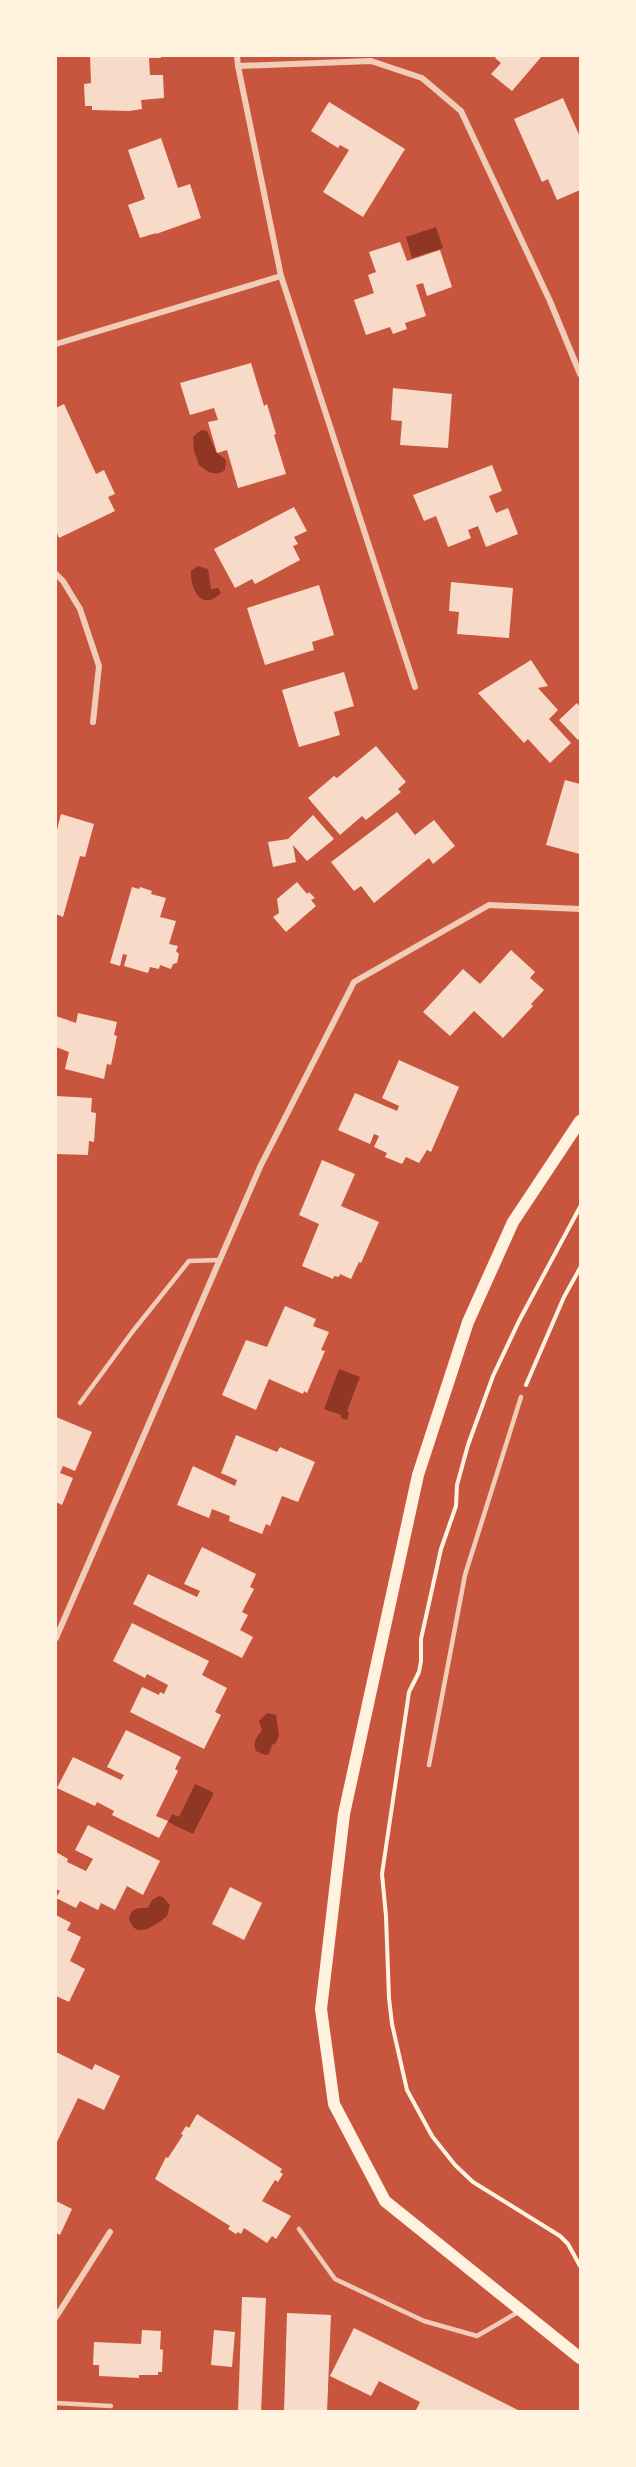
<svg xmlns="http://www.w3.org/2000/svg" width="636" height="2467" font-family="'Open Sans',sans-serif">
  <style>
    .water { fill: #8f3625 }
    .building { fill: #f7dbc8 }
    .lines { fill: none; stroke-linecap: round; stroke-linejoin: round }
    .path { stroke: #fff3e0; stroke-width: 4 }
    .service { stroke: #f1ccb7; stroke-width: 4.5 }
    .minor { stroke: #f1ccb7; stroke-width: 6 }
    .secondary { stroke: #fff3e0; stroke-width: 12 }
  </style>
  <rect width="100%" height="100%" fill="#c8553d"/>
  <g class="water">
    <path d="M436,227L443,248L412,258L406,237Z"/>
    <path d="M201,430L207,431L216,452L226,460L225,470C216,477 207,472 199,465L194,451L193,437Z"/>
    <path d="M198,566L208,569L211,589L218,588L221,593C202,612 190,590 191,571Z"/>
    <path d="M339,1369L360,1377L347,1411L349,1412L347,1420L341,1418V1415L324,1409Z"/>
    <path d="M267,1713L276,1715L279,1735L276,1743L272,1745L269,1754L265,1755L256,1751C252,1741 257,1738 262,1730L259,1721Z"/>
    <path d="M195,1784L214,1793L193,1834L168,1822L172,1814L179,1817Z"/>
    <path d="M159,1896L163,1897L170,1905L167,1916C155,1926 135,1941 129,1918C132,1907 138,1908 148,1908L152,1900Z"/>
  </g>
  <g class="building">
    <path d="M90,56H161V58H149L150,75H163L164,98L141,100L142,109L129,111L92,110V106H85L84,84L91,83Z"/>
    <path d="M497,56H542L512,91L491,74L501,63L495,58Z"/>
    <path d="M563,98L580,137V190L557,200L548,179L542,182L514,119Z"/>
    <path d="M329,102L405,149L363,217L323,192L349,150L340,145L338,148L311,131Z"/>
    <path d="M161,138L178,188L190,184L201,218L156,234V233L140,238L128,205L145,199L128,150Z"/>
    <path d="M400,242L407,261L440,250L452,287L427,296L423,283L416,285L426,316L405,323L407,329L393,334L390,327L366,335L354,300L374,293L368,275L376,272L369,252Z"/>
    <path d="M251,363L264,406L267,404L276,434L274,435L286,474L238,488L227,450L217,453L208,422L218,420L214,408L190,415L180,383Z"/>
    <path d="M393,388L452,394L448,448L400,445L402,421L391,420Z"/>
    <path d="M64,404L96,474L104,470L115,494L108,497L115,511L59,538L56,531V408Z"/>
    <path d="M492,465L502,491L489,496L496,513L508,508L518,534L486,547L478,526L468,530L471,538L448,547L436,516L424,521L413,495Z"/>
    <path d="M294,507L307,531L294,537L298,544L293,546L300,560L255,584L252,579L235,588L214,549Z"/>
    <path d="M451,582L513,588L509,638L457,634L459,612L449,611Z"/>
    <path d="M319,585L334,635L312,642L314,650L265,665L247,608Z"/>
    <path d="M531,660L548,686L538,688L558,710L549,719L571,743L550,763L528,739L524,743L478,693Z"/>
    <path d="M344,672L354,706L334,712L340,735L299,747L282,690Z"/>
    <path d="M577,703L580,707V738L578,740L559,720Z"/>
    <path d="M376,746L406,782L398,789L401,792L366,820L362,816L340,835L308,798L334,776L337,778Z"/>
    <path d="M565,780L580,784V854L546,845Z"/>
    <path d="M397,812L415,835L434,820L455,846L433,864L429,858L374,903L361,886L354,891L331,862Z"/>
    <path d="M61,814L94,824L85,857L80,856L63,917L56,914V834Z"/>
    <path d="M313,815L334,839L307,861L293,845L296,862L273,867L268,842L288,839Z"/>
    <path d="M297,882L307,894L309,892L315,898L311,900L316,906L286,932L273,917L279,913L277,899Z"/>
    <path d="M132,887L139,889L140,887L152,891L151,894L166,898L160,917L176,921L169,944L178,946L176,951L179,954L177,963L173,964L171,969L160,965L159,969L150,967L148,973L124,966L127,955L123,954L120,966L110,963Z"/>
    <path d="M511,950L535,972L530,978L544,990L531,1004L533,1006L503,1038L474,1011L450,1036L423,1012L463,969L480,984Z"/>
    <path d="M78,1013L117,1022L114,1035L117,1036L111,1065L107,1064L104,1079L65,1069L69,1052L56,1047V1016L76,1023Z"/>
    <path d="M399,1060L459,1087L431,1152L427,1150L419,1163L406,1157L402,1164L385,1157L387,1153L374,1147L379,1136L374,1134L370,1144L338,1130L355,1093L397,1111L399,1106L382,1098Z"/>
    <path d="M56,1096L92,1098L91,1112L96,1113L94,1142L89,1141L88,1155L56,1154Z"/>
    <path d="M322,1160L355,1174L341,1206L379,1222L361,1263L359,1262L351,1279L340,1274L339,1277L334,1276L333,1279L302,1266L319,1224L299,1215Z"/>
    <path d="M285,1306L316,1319L313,1326L329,1332L321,1350L325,1351L307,1393L304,1391L303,1394L269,1379L256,1410L222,1395L246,1340L267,1347Z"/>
    <path d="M56,1417L92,1432L75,1471L63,1466L60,1473L73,1478L62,1505L56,1502Z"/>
    <path d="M236,1435L277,1452L280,1447L315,1462L298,1502L282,1496L270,1526L266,1524L262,1534L229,1521L230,1516L212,1509L209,1518L177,1505L193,1466L235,1486L237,1480L221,1473Z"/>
    <path d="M202,1547L256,1574L250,1587L254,1589L242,1612L248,1615L240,1630L253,1637L242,1658L133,1604L148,1574L197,1597L200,1591L184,1584Z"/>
    <path d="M132,1623L209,1661L202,1675L227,1688L215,1712L221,1715L204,1749L130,1712L142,1687L159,1695L160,1692L164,1694L168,1685L147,1674L145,1678L113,1661Z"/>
    <path d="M126,1730L181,1757L175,1769L178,1771L156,1816L168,1821L159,1838L112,1815L114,1811L97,1802L95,1806L57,1788L73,1757L121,1780L124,1775L107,1767Z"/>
    <path d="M88,1825L160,1861L143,1895L127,1886L115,1910L101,1903L98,1910L80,1901L76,1908L56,1898L60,1891L56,1889V1852L68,1859L67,1862L86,1871L93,1859L75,1850Z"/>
    <path d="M230,1887L262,1903L244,1940L212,1924Z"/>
    <path d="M56,1915L71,1923L67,1930L81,1937L70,1961L85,1969L69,2002L56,1996Z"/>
    <path d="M56,2052L92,2070L95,2064L120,2076L104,2110L78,2098L56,2144Z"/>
    <path d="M197,2114L282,2169L280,2172L283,2174L278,2182L275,2180L262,2201L291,2216L276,2239L272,2236L267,2243L244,2228L241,2234L238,2232L236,2234L228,2229L230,2226L155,2179L166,2157L168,2158L183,2135L181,2134L186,2126L189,2128Z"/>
    <path d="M56,2201L72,2209L60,2235L56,2233Z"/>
    <path d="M242,2297L266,2298L261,2412H238Z"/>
    <path d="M287,2313L331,2315L327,2412H284Z"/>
    <path d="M354,2328L522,2412H415L420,2402L379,2381L371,2396L330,2376Z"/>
    <path d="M142,2330L161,2331L160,2349L163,2350L162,2372H158V2375H139V2378L99,2376V2365H93L94,2342L141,2344Z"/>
    <path d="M214,2330L235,2332L232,2367L211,2365Z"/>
  </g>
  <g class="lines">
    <g class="path">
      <path d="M580,1207L519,1321L493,1376L468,1445L457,1485L456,1506L441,1549L421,1639V1661L419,1672L409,1692L382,1874L386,1916L389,1998L392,2024L407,2090L432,2136L455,2165L473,2182L560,2236L568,2244L580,2266"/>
      <path d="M526,1385L564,1297L580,1268"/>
    </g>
    <g class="service">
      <path d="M80,1403L133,1331L189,1261L219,1260"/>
      <path d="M429,1765L465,1575L521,1397"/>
      <path d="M299,2229L335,2279L424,2321L477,2336L520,2311"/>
      <path d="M56,2403L111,2406"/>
    </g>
    <g class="minor">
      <path d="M237,56L238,66L281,276L415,687"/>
      <path d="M238,66L371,61L422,78L461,111L550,301L580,374"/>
      <path d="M56,344L281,276"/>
      <path d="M56,574L63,581L80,609L99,666L93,722"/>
      <path d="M56,1638L260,1167L354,982L489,905L580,909"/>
      <path d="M56,2317L110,2232"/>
    </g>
    <path class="secondary" d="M580,1121L513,1222L468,1322L418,1475L344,1814L321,2009L334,2104L385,2201L580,2358"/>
  </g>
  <rect width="636" height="2467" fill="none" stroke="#fff3e0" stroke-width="114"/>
</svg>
